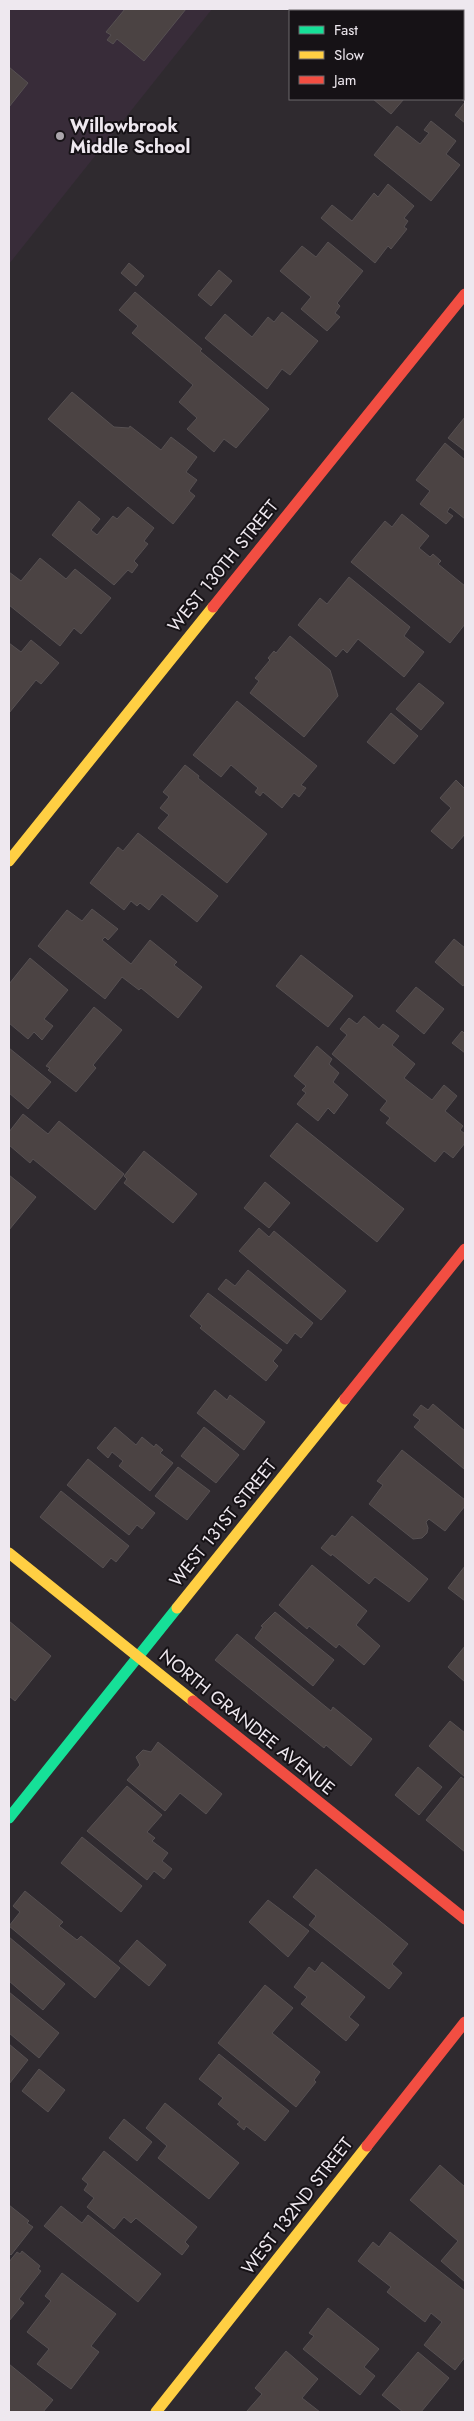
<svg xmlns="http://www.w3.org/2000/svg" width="474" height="2421" font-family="Jost,sans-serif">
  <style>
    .built { fill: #382c39 }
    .building { fill: #4b4343; stroke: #565052 }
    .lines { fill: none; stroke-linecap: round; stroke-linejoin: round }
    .fast { stroke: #16e098; stroke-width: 11 }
    .slow { stroke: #ffcf43; stroke-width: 11 }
    .jam { stroke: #f24e42; stroke-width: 11 }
    .poi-dot { fill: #aba6ac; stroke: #161216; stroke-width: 2 }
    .labels { text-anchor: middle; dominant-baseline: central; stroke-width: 4; stroke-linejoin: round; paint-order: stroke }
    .poi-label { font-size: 18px; font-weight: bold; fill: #eee8ef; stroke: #161216; text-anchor: start }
    .street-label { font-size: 18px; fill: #eee8ef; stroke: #161216 }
  </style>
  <rect width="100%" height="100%" fill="#2f2a2f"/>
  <path class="built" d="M9,9H212L9,264Z"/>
  <g class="building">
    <path d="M125,9H186L144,61L117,39L113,44L107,40L111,35L106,32Z"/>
    <path d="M9,67L28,83L9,107Z"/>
    <path d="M465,72V102L461,99L463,75Z"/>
    <path d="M373,99H404L391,114Z"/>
    <path d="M465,102V123L455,115Z"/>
    <path d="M431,121L456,141L446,154L460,165L431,201L374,155L397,126L420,144L429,133L424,130Z"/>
    <path d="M388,184L414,206L404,218L408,221L404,227L407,229L391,249L388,246L375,263L321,218L332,205L352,221L374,193L378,197Z"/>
    <path d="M328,242L363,271L337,303L340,306L335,313L340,317L327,331L301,309L311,297L280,271L302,246L316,257Z"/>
    <path d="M129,263L144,276L136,286L121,273Z"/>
    <path d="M219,270L232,281L211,306L198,295Z"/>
    <path d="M135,292L202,349L200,351L269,409L236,448L224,439L214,452L187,429L197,418L179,402L193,385L132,333L138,326L119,310Z"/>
    <path d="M282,312L318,341L290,375L282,369L267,389L205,338L225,314L252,337L268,317L274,322Z"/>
    <path d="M72,392L114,427L129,428L130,426L161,450L171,437L197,457L186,472L197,480L189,491L195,496L173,524L48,419Z"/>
    <path d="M465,417V451L448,438Z"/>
    <path d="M445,443L465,460V519L450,507L447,512L453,516L446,524L420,504L430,491L416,480Z"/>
    <path d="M79,501L100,519L91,530L97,535L113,516L117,519L128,507L154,528L144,541L148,544L134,561L138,565L132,573L128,570L114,585L52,535Z"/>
    <path d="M402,514L429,536L419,548L430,557L433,554L441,561L438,564L465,586V624L450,643L351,562L385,521L392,527Z"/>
    <path d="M40,558L66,579L75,569L111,598L81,634L74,628L60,646L9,605V572L21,581Z"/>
    <path d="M349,577L410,627L404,636L424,652L404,677L358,639L347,653L343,649L336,657L298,625L320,598L327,604Z"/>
    <path d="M290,636L330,670L338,696L304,737L250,693L259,681L255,678L270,660L268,658L274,651L276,653Z"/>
    <path d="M31,640L59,663L41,684L36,680L9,713V643L21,652Z"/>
    <path d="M419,683L444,703L421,730L396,709Z"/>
    <path d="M237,701L317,766L301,785L306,788L299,797L294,793L282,808L263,792L260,796L255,792L258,788L231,765L221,777L193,755Z"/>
    <path d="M391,713L418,736L394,764L367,742Z"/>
    <path d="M185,765L199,776L198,778L267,834L227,883L158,828L169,815L160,808L169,797L163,792Z"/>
    <path d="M456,780L465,789V834L452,849L431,831L451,808L440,798Z"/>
    <path d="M138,833L218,896L197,922L162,894L149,910L140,903L137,906L131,901L124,910L90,883L118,847L123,851Z"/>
    <path d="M92,909L118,929L108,940L105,937L102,940L131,964L150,940L177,962L174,965L202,987L178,1018L141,988L139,990L122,977L105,999L38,946L67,910L82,921Z"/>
    <path d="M454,939L465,948V983L463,986L435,962Z"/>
    <path d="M301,955L353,996L328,1027L276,986Z"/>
    <path d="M30,958L68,990L44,1019L53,1026L42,1040L34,1032L28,1039L9,1023V984Z"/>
    <path d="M416,987L444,1009L424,1034L396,1011Z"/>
    <path d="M94,1007L122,1030L93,1065L96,1068L76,1092L48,1070L50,1068L46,1066Z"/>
    <path d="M364,1016L379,1029L383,1024L399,1036L392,1045L415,1064L404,1078L432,1100L444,1085L457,1096L445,1111L463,1126L460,1130L465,1134V1143L453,1158L444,1151L435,1162L386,1123L390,1118L380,1110L387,1101L332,1054L347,1035L340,1029L349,1018L357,1024Z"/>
    <path d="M462,1031L465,1034V1053L452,1043Z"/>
    <path d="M317,1046L332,1059L329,1064L339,1073L333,1082L348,1095L334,1114L328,1108L318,1121L297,1104L306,1093L302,1090L306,1086L294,1076Z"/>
    <path d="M9,1048L51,1082L28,1109L9,1093Z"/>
    <path d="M23,1114L48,1134L59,1121L124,1174L95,1210L33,1159L30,1163L9,1145V1132Z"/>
    <path d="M297,1123L404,1209L377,1242L270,1156Z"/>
    <path d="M144,1151L197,1194L173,1223L124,1183L127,1179L124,1176Z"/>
    <path d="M9,1175L36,1197L9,1230Z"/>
    <path d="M265,1182L290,1203L269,1228L244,1208Z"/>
    <path d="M259,1228L269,1237L274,1231L346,1291L321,1320L239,1251Z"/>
    <path d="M248,1270L313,1323L301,1338L295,1333L287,1344L218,1289L226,1279L235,1286Z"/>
    <path d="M208,1293L282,1350L273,1361L278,1366L266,1381L200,1328L202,1326L190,1316Z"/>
    <path d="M215,1390L227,1400L230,1395L265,1422L244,1450L197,1413Z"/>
    <path d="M433,1404L465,1431L464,1469L414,1427L420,1420L413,1415L421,1405L428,1410Z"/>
    <path d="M115,1427L136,1445L142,1437L154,1447L156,1444L163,1450L160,1453L173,1463L150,1491L119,1466L123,1461L112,1452L108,1458L97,1448Z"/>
    <path d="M204,1427L239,1455L216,1483L181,1456Z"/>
    <path d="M402,1450L465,1500V1506L445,1531L429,1519L426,1522L428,1528L427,1533L422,1538L413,1539L369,1504L383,1485L377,1481Z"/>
    <path d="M88,1459L155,1513L142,1529L137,1525L129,1535L67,1485Z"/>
    <path d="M178,1467L210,1491L187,1520L155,1496Z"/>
    <path d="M61,1491L129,1546L116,1562L111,1558L103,1568L40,1517Z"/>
    <path d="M352,1516L428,1579L409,1602L375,1577L369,1584L332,1554L331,1556L321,1548L332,1535L335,1537Z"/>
    <path d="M312,1565L367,1611L356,1625L380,1646L364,1665L339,1644L336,1648L309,1626L307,1629L279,1605Z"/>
    <path d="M465,1566V1601L448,1588Z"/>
    <path d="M275,1612L334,1660L313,1686L255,1638L263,1627L261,1626Z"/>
    <path d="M9,1621L51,1656L15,1701L9,1696Z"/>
    <path d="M237,1634L331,1711L333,1707L372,1739L351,1766L326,1745L324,1748L215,1660Z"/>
    <path d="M465,1646V1682L448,1667Z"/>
    <path d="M450,1721L465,1733V1777L429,1746Z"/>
    <path d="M158,1742L222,1794L206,1814L180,1793L165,1811L127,1780L140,1765L136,1757L143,1750L151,1752Z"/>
    <path d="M418,1767L442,1787L419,1815L395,1795Z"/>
    <path d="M461,1777L465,1780V1852L426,1820Z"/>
    <path d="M127,1786L162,1815L147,1832L155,1838L152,1841L168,1853L162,1861L172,1869L164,1879L154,1871L147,1880L87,1831Z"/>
    <path d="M82,1837L142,1886L121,1912L61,1863Z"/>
    <path d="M316,1869L408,1944L392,1964L402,1973L389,1989L309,1925L316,1916L293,1897Z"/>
    <path d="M25,1891L63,1922L59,1926L77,1940L81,1936L120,1968L95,1998L9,1926L20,1912L13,1906Z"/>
    <path d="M268,1900L309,1931L288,1957L249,1922Z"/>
    <path d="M9,1937L65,1984L43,2010L9,1981Z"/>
    <path d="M137,1940L166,1965L149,1986L119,1961Z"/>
    <path d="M322,1962L365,1997L349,2017L359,2025L346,2041L301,2004L307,1997L294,1987L309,1967L315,1972Z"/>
    <path d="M265,1985L293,2008L272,2033L320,2072L314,2080L316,2082L296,2107L218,2043Z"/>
    <path d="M9,1992L59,2033L39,2058L9,2033Z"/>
    <path d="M9,2044L28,2060L9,2084Z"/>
    <path d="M219,2054L289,2111L265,2141L246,2126L244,2130L237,2124L240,2122L218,2104L223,2098L199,2079Z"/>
    <path d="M39,2069L65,2090L48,2112L22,2091Z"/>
    <path d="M165,2103L239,2163L209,2199L158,2158L167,2146L146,2128Z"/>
    <path d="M124,2119L152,2142L137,2161L109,2138Z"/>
    <path d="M104,2151L197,2227L185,2242L189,2246L182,2255L136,2218L131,2223L124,2217L114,2229L87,2207L94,2198L84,2190L88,2184L82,2179Z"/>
    <path d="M440,2165L465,2187V2282L441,2261L458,2241L410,2200Z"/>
    <path d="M9,2205L29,2221L27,2223L33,2227L11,2255L9,2253Z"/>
    <path d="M61,2206L82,2223L88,2215L161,2274L138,2302L44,2226Z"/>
    <path d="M390,2232L465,2291V2357L455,2370L424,2345L442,2322L431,2313L425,2322L387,2292L391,2287L358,2261L373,2242L379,2247Z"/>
    <path d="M22,2251L40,2266L38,2269L41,2271L19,2299L24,2303L9,2321V2262L17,2252L20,2254Z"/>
    <path d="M62,2273L116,2314L91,2346L99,2352L71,2389L37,2364L49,2349L27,2332L51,2301L45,2296Z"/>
    <path d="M328,2308L379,2349L364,2367L375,2376L360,2395L303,2349L314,2336L309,2333Z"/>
    <path d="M286,2351L318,2379L302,2398L320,2412H249L247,2411L262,2394L255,2388Z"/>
    <path d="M418,2352L449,2378L421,2412H403L382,2395Z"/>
    <path d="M9,2364L53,2400L43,2412H9Z"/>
  </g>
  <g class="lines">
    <path class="fast" d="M9,1818L177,1608"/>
    <g class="slow">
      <path d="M9,861L213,607"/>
      <path d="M9,1553L193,1701"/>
      <path d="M177,1608L345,1399"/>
      <path d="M156,2412L367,2146"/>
    </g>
    <g class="jam">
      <path d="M213,607L465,294"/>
      <path d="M345,1399L465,1249"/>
      <path d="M193,1701L465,1919"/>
      <path d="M367,2146L465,2022"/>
    </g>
  </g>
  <circle class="poi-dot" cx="60" cy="136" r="5"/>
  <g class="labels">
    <g class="poi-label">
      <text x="70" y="126">Willowbrook<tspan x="70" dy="21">Middle School</tspan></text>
    </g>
    <g class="street-label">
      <text transform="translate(223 566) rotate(-51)">WEST 130TH STREET</text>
      <text transform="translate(223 1523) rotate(-51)">WEST 131ST STREET</text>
      <text transform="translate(247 1722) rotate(39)">NORTH GRANDEE AVENUE</text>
      <text transform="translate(297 2206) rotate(-52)">WEST 132ND STREET</text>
    </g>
  </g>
  <rect width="474" height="2421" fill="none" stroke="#eee8ef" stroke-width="20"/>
  <rect x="289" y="10" width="175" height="90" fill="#161216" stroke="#6c686d"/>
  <rect x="299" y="26" width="25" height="8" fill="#16e098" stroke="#6c686d"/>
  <text x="334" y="35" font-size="15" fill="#eee8ef">Fast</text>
  <rect x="299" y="51" width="25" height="8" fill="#ffcf43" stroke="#6c686d"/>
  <text x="334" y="60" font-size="15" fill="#eee8ef">Slow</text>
  <rect x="299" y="76" width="25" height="8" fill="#f24e42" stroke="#6c686d"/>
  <text x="334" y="85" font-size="15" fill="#eee8ef">Jam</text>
</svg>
